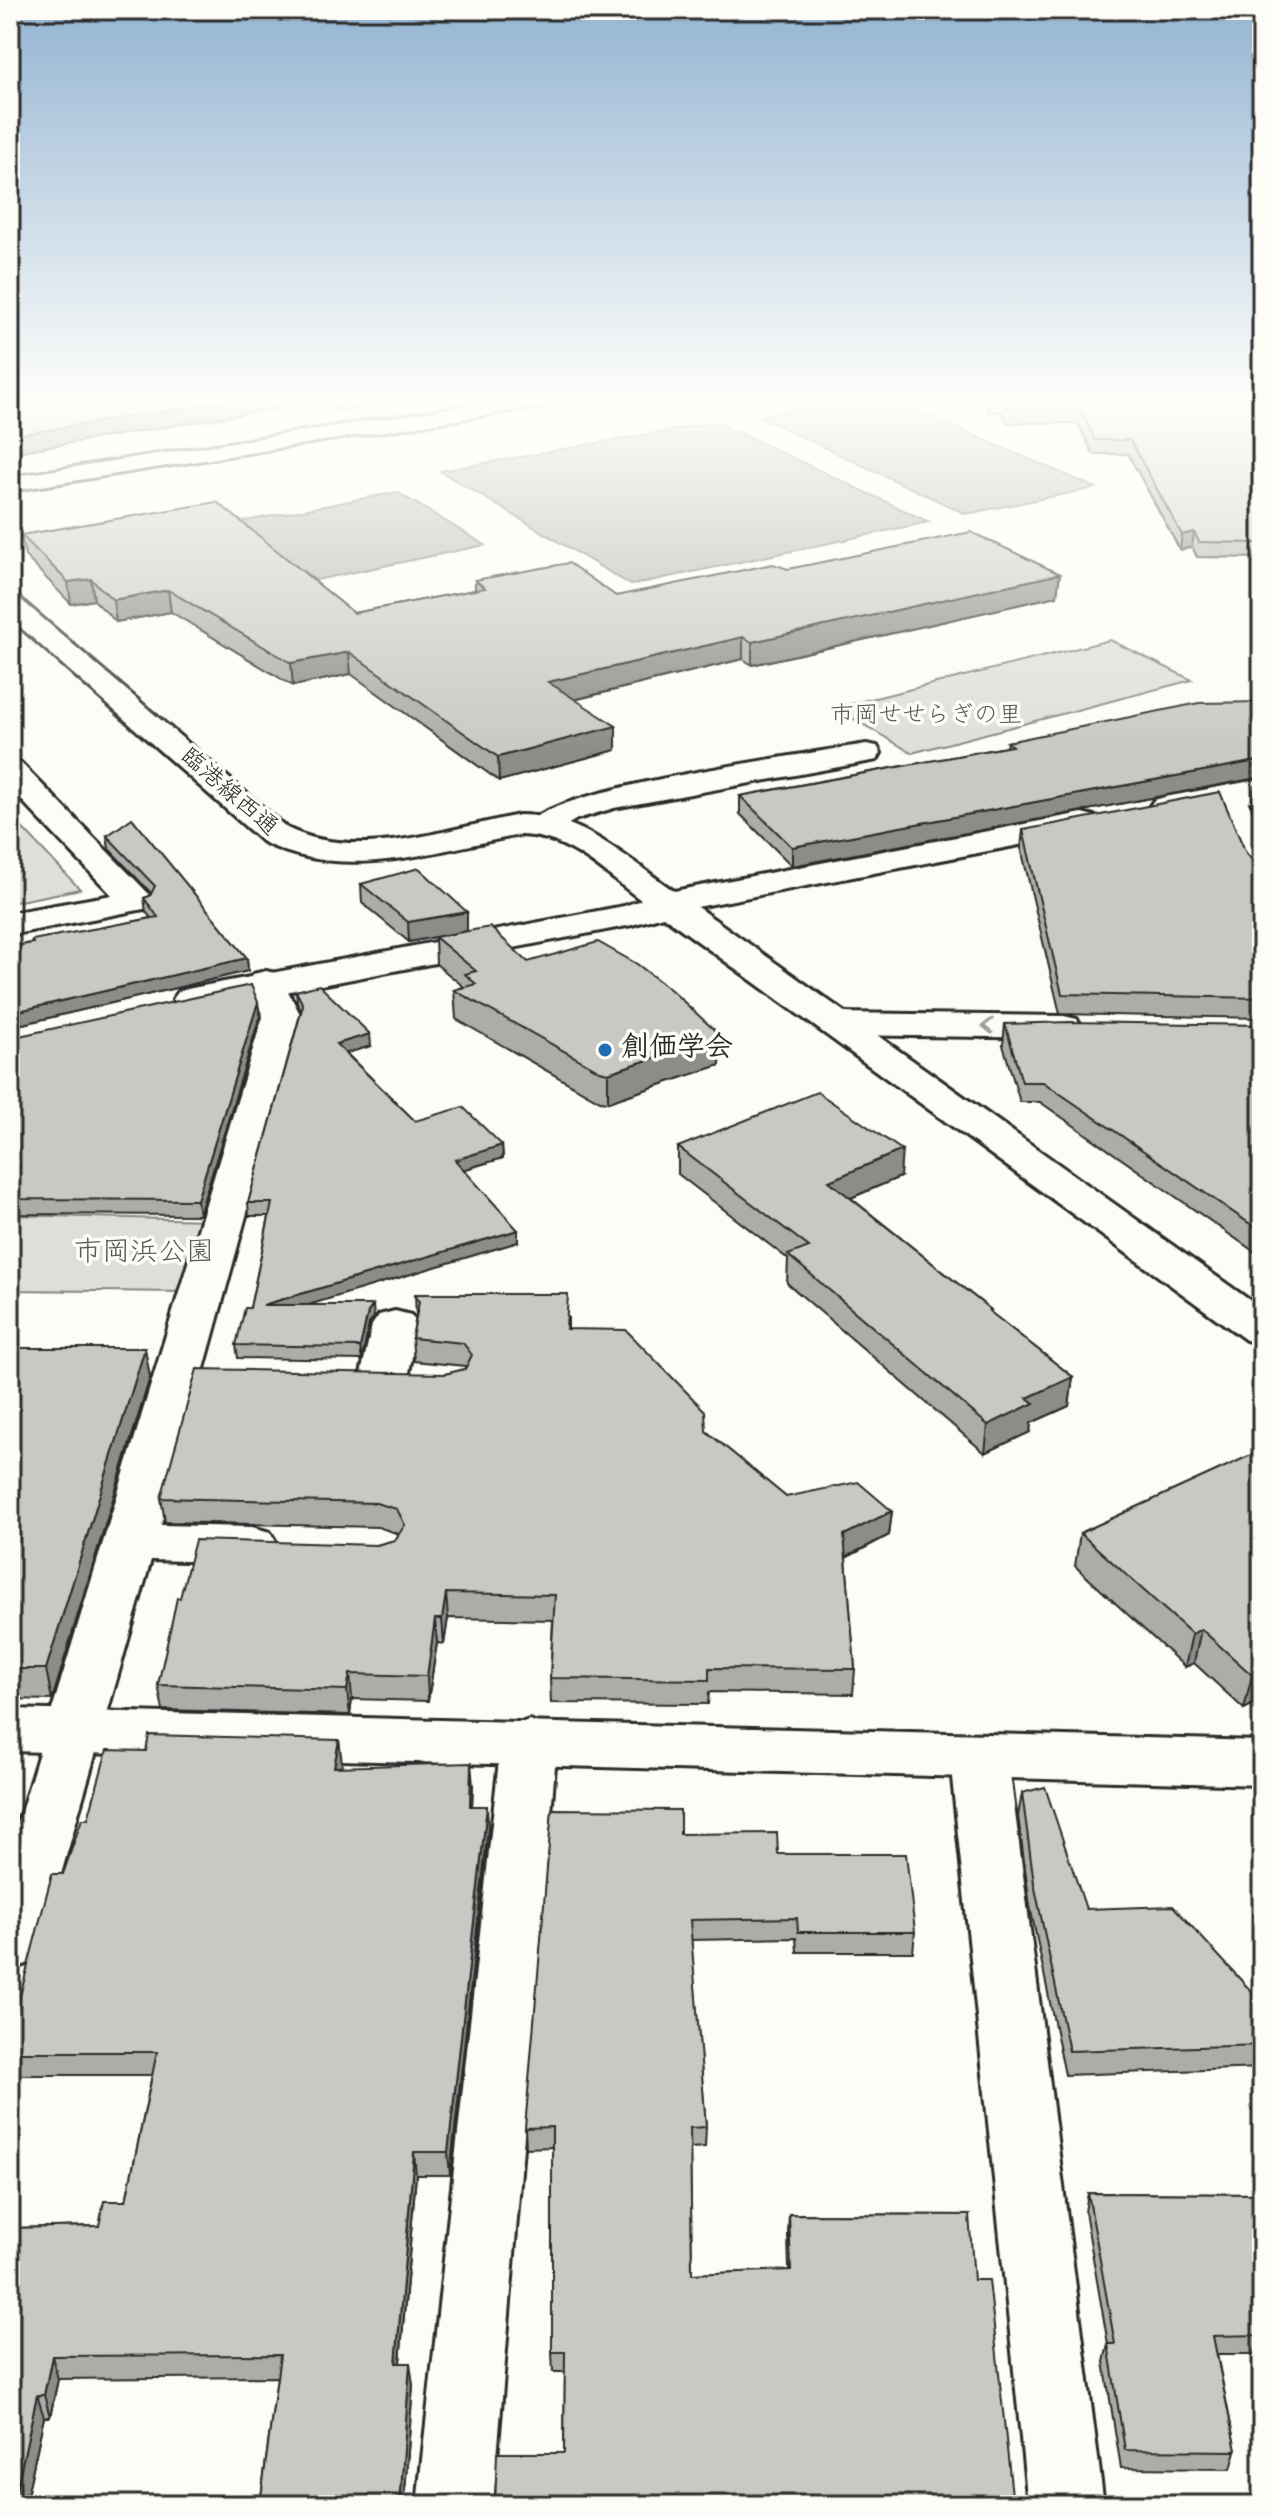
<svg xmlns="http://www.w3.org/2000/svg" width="1272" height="2515" font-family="Dekko,'Klee One',sans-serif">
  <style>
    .green { fill: #dfdeda; stroke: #858482; stroke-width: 2 }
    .water { fill: #b5b4b1; stroke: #7e7d7b; stroke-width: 2 }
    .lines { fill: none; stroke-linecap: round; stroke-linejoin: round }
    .minor-casing { stroke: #2b2b2b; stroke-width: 6 }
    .tertiary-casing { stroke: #2b2b2b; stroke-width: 6 }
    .minor { fill: #fdfcf7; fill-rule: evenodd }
    .tertiary { fill: #fdfcf7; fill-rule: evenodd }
    .wall { fill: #adaca9; stroke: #2b2b2b; stroke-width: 2 }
    .shaded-wall { fill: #8d8c89; stroke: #2b2b2b; stroke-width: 2 }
    .building { fill: #c9c8c4; stroke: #2b2b2b; stroke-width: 2 }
    .oneway { stroke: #9e9e9b }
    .poi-dot { fill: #1f6fb2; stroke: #fdfcf7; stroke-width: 3 }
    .labels { text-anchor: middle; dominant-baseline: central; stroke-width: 7; stroke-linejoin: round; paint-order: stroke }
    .far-park-label { font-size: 24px; fill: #585857; stroke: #fdfcf7 }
    .far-street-label { font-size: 24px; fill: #2b2b2b; stroke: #fdfcf7 }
    .poi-label { font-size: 28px; font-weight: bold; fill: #2b2b2b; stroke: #fdfcf7; text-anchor: start }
    .park-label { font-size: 28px; fill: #585857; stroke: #fdfcf7 }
  </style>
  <rect width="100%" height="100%" fill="#fdfcf7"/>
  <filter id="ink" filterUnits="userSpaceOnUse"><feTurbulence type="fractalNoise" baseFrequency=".0125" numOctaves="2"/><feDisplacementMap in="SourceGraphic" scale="16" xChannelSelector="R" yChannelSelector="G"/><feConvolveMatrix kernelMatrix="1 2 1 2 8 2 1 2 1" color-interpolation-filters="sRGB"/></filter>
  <g filter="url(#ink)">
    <g class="green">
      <path d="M1110,640L1192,680L912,753L835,708Z"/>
      <path d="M10,815L80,889L10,903Z"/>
      <path d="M10,1215L208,1220L185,1292L10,1290Z"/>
    </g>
    <g class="water">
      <path d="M847,400H892L1096,488L966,514L757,416Z"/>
      <path d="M717,422L929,522L631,585L440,471Z"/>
      <path d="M397,492L485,545L316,580L235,523Z"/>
    </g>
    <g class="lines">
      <defs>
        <g id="minor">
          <path d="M503,400H554L543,406L10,491V477Z"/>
          <path d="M866,744L877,746L881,753L877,760L614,808L577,819L555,832L543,835L531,832L527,825C552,788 809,754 866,744Z"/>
          <path d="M10,761L21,763L149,894L154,901L149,908L10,935V913L112,895L10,788Z"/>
          <path d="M1230,785L1241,788L1262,832V880L1250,877L1245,870L1214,795L1219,788Z"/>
          <path d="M266,971L279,974L301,1016L161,1525L252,1527L270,1532L278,1545L270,1558L252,1563L151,1560L41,1944L32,1962L10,1970V1848L263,1016L248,982L253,974Z"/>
          <path d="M836,1013L1064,1016L1077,1019L1083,1027L1077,1035L1064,1038L836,1035L823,1032L817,1024L823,1016Z"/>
          <path d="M395,1311L411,1315L418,1325L408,1378L401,1389L384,1393L367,1389L360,1378L372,1325L379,1315Z"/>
          <path d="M529,1720L549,1727L557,1742L493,2505H417L501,1742L509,1727Z"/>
          <path d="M979,1736L999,1743L1008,1758L1104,2505H1028L950,1758L959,1743Z"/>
        </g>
        <g id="tertiary">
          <path d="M10,596L19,598L287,828C357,863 447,828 520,815C582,815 625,857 674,891L1082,813L1094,816L1098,823L1094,830L1082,833L697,907L1262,1309V1344L1246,1340L663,916L632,925L192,1010L179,1007L173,999L179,991L192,988L624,906L641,900C604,873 568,835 520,835C436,850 345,883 263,842L10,618Z"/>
          <path d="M1262,779V799L1165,817L1154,814L1149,807L1154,800L1165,797Z"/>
          <path d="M10,1709L1262,1741V1785L10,1751Z"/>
        </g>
      </defs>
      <use href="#minor" class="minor-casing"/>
      <use href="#tertiary" class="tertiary-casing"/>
      <use href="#minor" class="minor"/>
      <use href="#tertiary" class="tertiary"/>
    </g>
    <g class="wall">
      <path d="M10,400H405L340,411L321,401Z"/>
      <path d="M984,400H1262V558L1197,557L1192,547L1180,550L1128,454H1093L1078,423H1007L1002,412H989Z"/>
      <path d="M21,535L354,613L475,590V580L616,596L788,569L1057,596L752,665L743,659L574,700L616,726V750L499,781L351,674L293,686L171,612L116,622L94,600L71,604L25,556Z"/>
      <path d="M1262,698V777L792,866L740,814V796L1006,747L1007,742L1261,702Z"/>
      <path d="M1262,784V826L1252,804L1255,786Z"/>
      <path d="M1023,830L1246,853L1253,861L1262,863V1018L1060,1014L1021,848Z"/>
      <path d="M107,836L247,958L248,971L10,1027V947L151,918L146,912L144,898L150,896L151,893L109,849Z"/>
      <path d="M361,884L467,931L528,962L721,1036L720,1065L608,1102L600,1101L456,1019L454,990L464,987L436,964L435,937L409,942L362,903Z"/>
      <path d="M296,991L371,1046L346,1053L415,1121L502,1145L503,1158L463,1170L518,1242L307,1305L374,1317L369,1324L362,1360L238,1358L236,1345L250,1308L269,1216H249L248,1203L301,1011L297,1002Z"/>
      <path d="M260,1016L199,1215L10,1214V1038Z"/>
      <path d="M1005,1024L1262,1025V1257L1040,1102H1020L1003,1045Z"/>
      <path d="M678,1147L900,1177L851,1198L991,1310V1313L1073,1377L1069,1406L1031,1423L1030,1432L985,1453L787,1283L788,1259L678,1174Z"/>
      <path d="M415,1294L568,1317V1329L706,1431L786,1497L892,1511L889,1535L846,1558L855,1669L853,1694L709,1692L708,1704L551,1703L550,1678L553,1620L448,1618L444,1644L437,1643L428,1701L352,1699L350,1715L163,1710L158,1685L180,1598L395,1540L399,1534L378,1527L165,1522L161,1498L445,1374L465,1369V1366L414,1361L412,1338L416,1317Z"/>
      <path d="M10,1348L150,1377L52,1700L10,1699Z"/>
      <path d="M1262,1450V1700L1244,1709L1194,1663L1185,1667L1075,1566L1080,1533Z"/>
      <path d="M339,1740L341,1767L473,1786L472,1806L488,1828L450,2175H416L400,2363L413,2385L404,2505H260L277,2377L58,2379L50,2417H44L25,2505H10V2228L99,2226L126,2201L152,2075H11L10,2070V2034L63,1874L88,1819L146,1751Z"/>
      <path d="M1022,1793L1086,1909L1262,2003V2068L1065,2075L1030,1906L1018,1816Z"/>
      <path d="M680,1834L915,1932L913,1952H797L796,1938L691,1940L706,2127L705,2147L690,2148L692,2274L789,2270L788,2234L789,2214L969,2215L564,2453L565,2372H553L552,2352V2147L526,2148L525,2128Z"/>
      <path d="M1088,2193L1262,2194V2354H1217L1236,2451L1231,2469L1121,2468L1104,2362L1108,2344L1085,2212Z"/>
    </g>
    <g class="shaded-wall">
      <path d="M232,400L321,401L10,453V436Z"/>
      <path d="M339,400H405L340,411Z"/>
      <path d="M1194,532L1192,547L1180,550L1182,535Z"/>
      <path d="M1060,574L1057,596L752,665V642Z"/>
      <path d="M91,579L94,600L71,604L68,582Z"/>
      <path d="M168,590L171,612L116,622L113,600Z"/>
      <path d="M743,637V659L548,706V682Z"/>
      <path d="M349,652L351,674L293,686L291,663Z"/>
      <path d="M616,726V750L499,781L498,757Z"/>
      <path d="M1262,760V777L792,866V847Z"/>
      <path d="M467,912V931L409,942L408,922Z"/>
      <path d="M247,958L248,971L10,1027V1013Z"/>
      <path d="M258,1002L260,1016L199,1215L197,1200Z"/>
      <path d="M370,1034L371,1046L337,1056L336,1044Z"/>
      <path d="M721,1036L720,1065L608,1102V1073Z"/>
      <path d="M502,1145L503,1158L455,1172V1160Z"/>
      <path d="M902,1150L900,1177L827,1208L829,1181Z"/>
      <path d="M518,1230V1242L265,1318L263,1305Z"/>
      <path d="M373,1305L374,1317L369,1324L362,1360L360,1347L368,1312Z"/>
      <path d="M145,1348L150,1377L52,1700L46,1669Z"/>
      <path d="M1073,1377L1069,1406L1031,1423L1030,1432L985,1453L988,1425L1027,1398Z"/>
      <path d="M892,1511L889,1535L842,1559L844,1535Z"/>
      <path d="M446,1593L448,1618L444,1644L442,1619Z"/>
      <path d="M435,1619L437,1643L428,1701L427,1676Z"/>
      <path d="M1201,1629L1194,1663L1185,1667L1192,1634Z"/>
      <path d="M1262,1670V1700L1244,1709L1252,1675Z"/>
      <path d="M350,1674L352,1699L350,1715L347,1690Z"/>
      <path d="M339,1740L342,1763L337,1790L334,1767Z"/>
      <path d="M471,1763L473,1786L471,1828L470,1806Z"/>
      <path d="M487,1806L488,1828L450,2175L448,2152Z"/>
      <path d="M414,2152L416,2175L398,2385L396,2363Z"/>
      <path d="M52,2356L58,2379L50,2417L44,2395Z"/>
      <path d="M410,2363L413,2385L404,2505H400Z"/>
      <path d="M37,2395L44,2417L25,2505H13Z"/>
    </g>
    <g class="building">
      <path d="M10,400H232L10,436Z"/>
      <path d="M1004,400H1262V543L1199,542L1194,532L1182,535L1130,440H1095L1080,409H1008Z"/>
      <path d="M217,502L354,613L485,588L475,580L569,563L616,596L773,564L788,569L971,532L1060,574L752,642L743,637L548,682L616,726L498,757L349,652L291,663L168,590L113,600L91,579L68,582L21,535Z"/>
      <path d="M1262,702V760L792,847L740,796L1012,746L1007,742L1199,703Z"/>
      <path d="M1262,784V801L1255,786Z"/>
      <path d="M1220,792L1246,853L1253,861L1262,863V998L1062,994L1023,830Z"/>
      <path d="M132,818L247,958L10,1013V947L33,943L32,940L158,917L144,898L150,896L155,886L107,836Z"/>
      <path d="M419,868L467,912L408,922L361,884Z"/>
      <path d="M490,927L528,962L598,942L637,964L671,990L721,1036L608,1073L600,1071L454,990L476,984L465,974L476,971L435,937Z"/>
      <path d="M251,985L258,1002L197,1200L10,1199V1038Z"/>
      <path d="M319,985L370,1034L336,1044L415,1121L463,1107L502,1145L455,1160L518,1230L263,1305H373L368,1312L360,1347L236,1345L245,1308H250L272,1203H248L303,1005L296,991Z"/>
      <path d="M1069,1022L1262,1025V1232L1043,1082H1022L1005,1024Z"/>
      <path d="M817,1092L902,1150L829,1181L991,1310L989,1311L1073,1377L1027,1398L1034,1403L988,1425L788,1255L809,1247L678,1147Z"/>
      <path d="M415,1294H568L566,1329L626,1330L705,1411L706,1431L786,1497L858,1482L892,1511L844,1535L855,1669L709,1668V1680L550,1678L555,1595L446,1593L442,1619H435L427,1676L350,1674L347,1690L158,1685L177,1598H180L195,1540L377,1545L395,1540L405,1525L397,1509L376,1503L161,1498L197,1369L445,1374L465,1369L472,1355L463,1343L412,1338L419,1302Z"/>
      <path d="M10,1348H145L46,1669H10Z"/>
      <path d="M1262,1450V1670L1252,1675L1201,1629L1192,1634L1080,1533Z"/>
      <path d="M149,1735L339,1740L334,1767L471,1763L470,1806H487L448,2152H414L396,2363H410L400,2505H260L280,2355L52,2356L44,2395H37L13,2505H10V2228L99,2226L104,2201H126L157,2052H10V2034L52,1874H63L82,1819H88L107,1750L146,1751Z"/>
      <path d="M1045,1787L1086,1909L1173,1906L1262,2003V2045L1069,2051L1034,1883L1022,1793Z"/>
      <path d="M552,1809L680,1810V1834L777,1833L778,1854H906L915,1932H798L797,1918L690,1920L706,2127L690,2128L692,2274L791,2270L789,2214L969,2215L974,2280H989L1013,2505H495L497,2453H564L565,2352H552V2127L525,2128Z"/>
      <path d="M1088,2193L1262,2194V2335L1213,2336L1236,2451L1125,2450L1108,2344H1115Z"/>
    </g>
    <defs><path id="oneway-chevron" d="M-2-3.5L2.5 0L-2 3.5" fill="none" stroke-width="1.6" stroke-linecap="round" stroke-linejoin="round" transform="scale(2)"/></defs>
    <use class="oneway" href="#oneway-chevron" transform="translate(988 1026) rotate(-179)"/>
  </g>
  <linearGradient id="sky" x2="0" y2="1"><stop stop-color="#93b4d2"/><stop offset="0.53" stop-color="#fefefb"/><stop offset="1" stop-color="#fefefb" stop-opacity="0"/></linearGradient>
  <rect width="1272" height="752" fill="url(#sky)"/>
  <circle class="poi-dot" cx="605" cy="1050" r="8"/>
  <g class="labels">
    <g class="far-park-label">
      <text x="926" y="717">市岡せせらぎの里</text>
    </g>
    <g class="far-street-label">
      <text transform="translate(228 793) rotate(41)">臨港線西通</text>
    </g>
    <g class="poi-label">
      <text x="621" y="1050">創価学会</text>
    </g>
    <g class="park-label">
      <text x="144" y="1255">市岡浜公園</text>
    </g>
  </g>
  <rect width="1272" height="2515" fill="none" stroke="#fdfcf7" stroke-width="40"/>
  <rect x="20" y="20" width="1232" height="2475" fill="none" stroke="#2b2b2b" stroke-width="3" filter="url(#ink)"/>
</svg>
